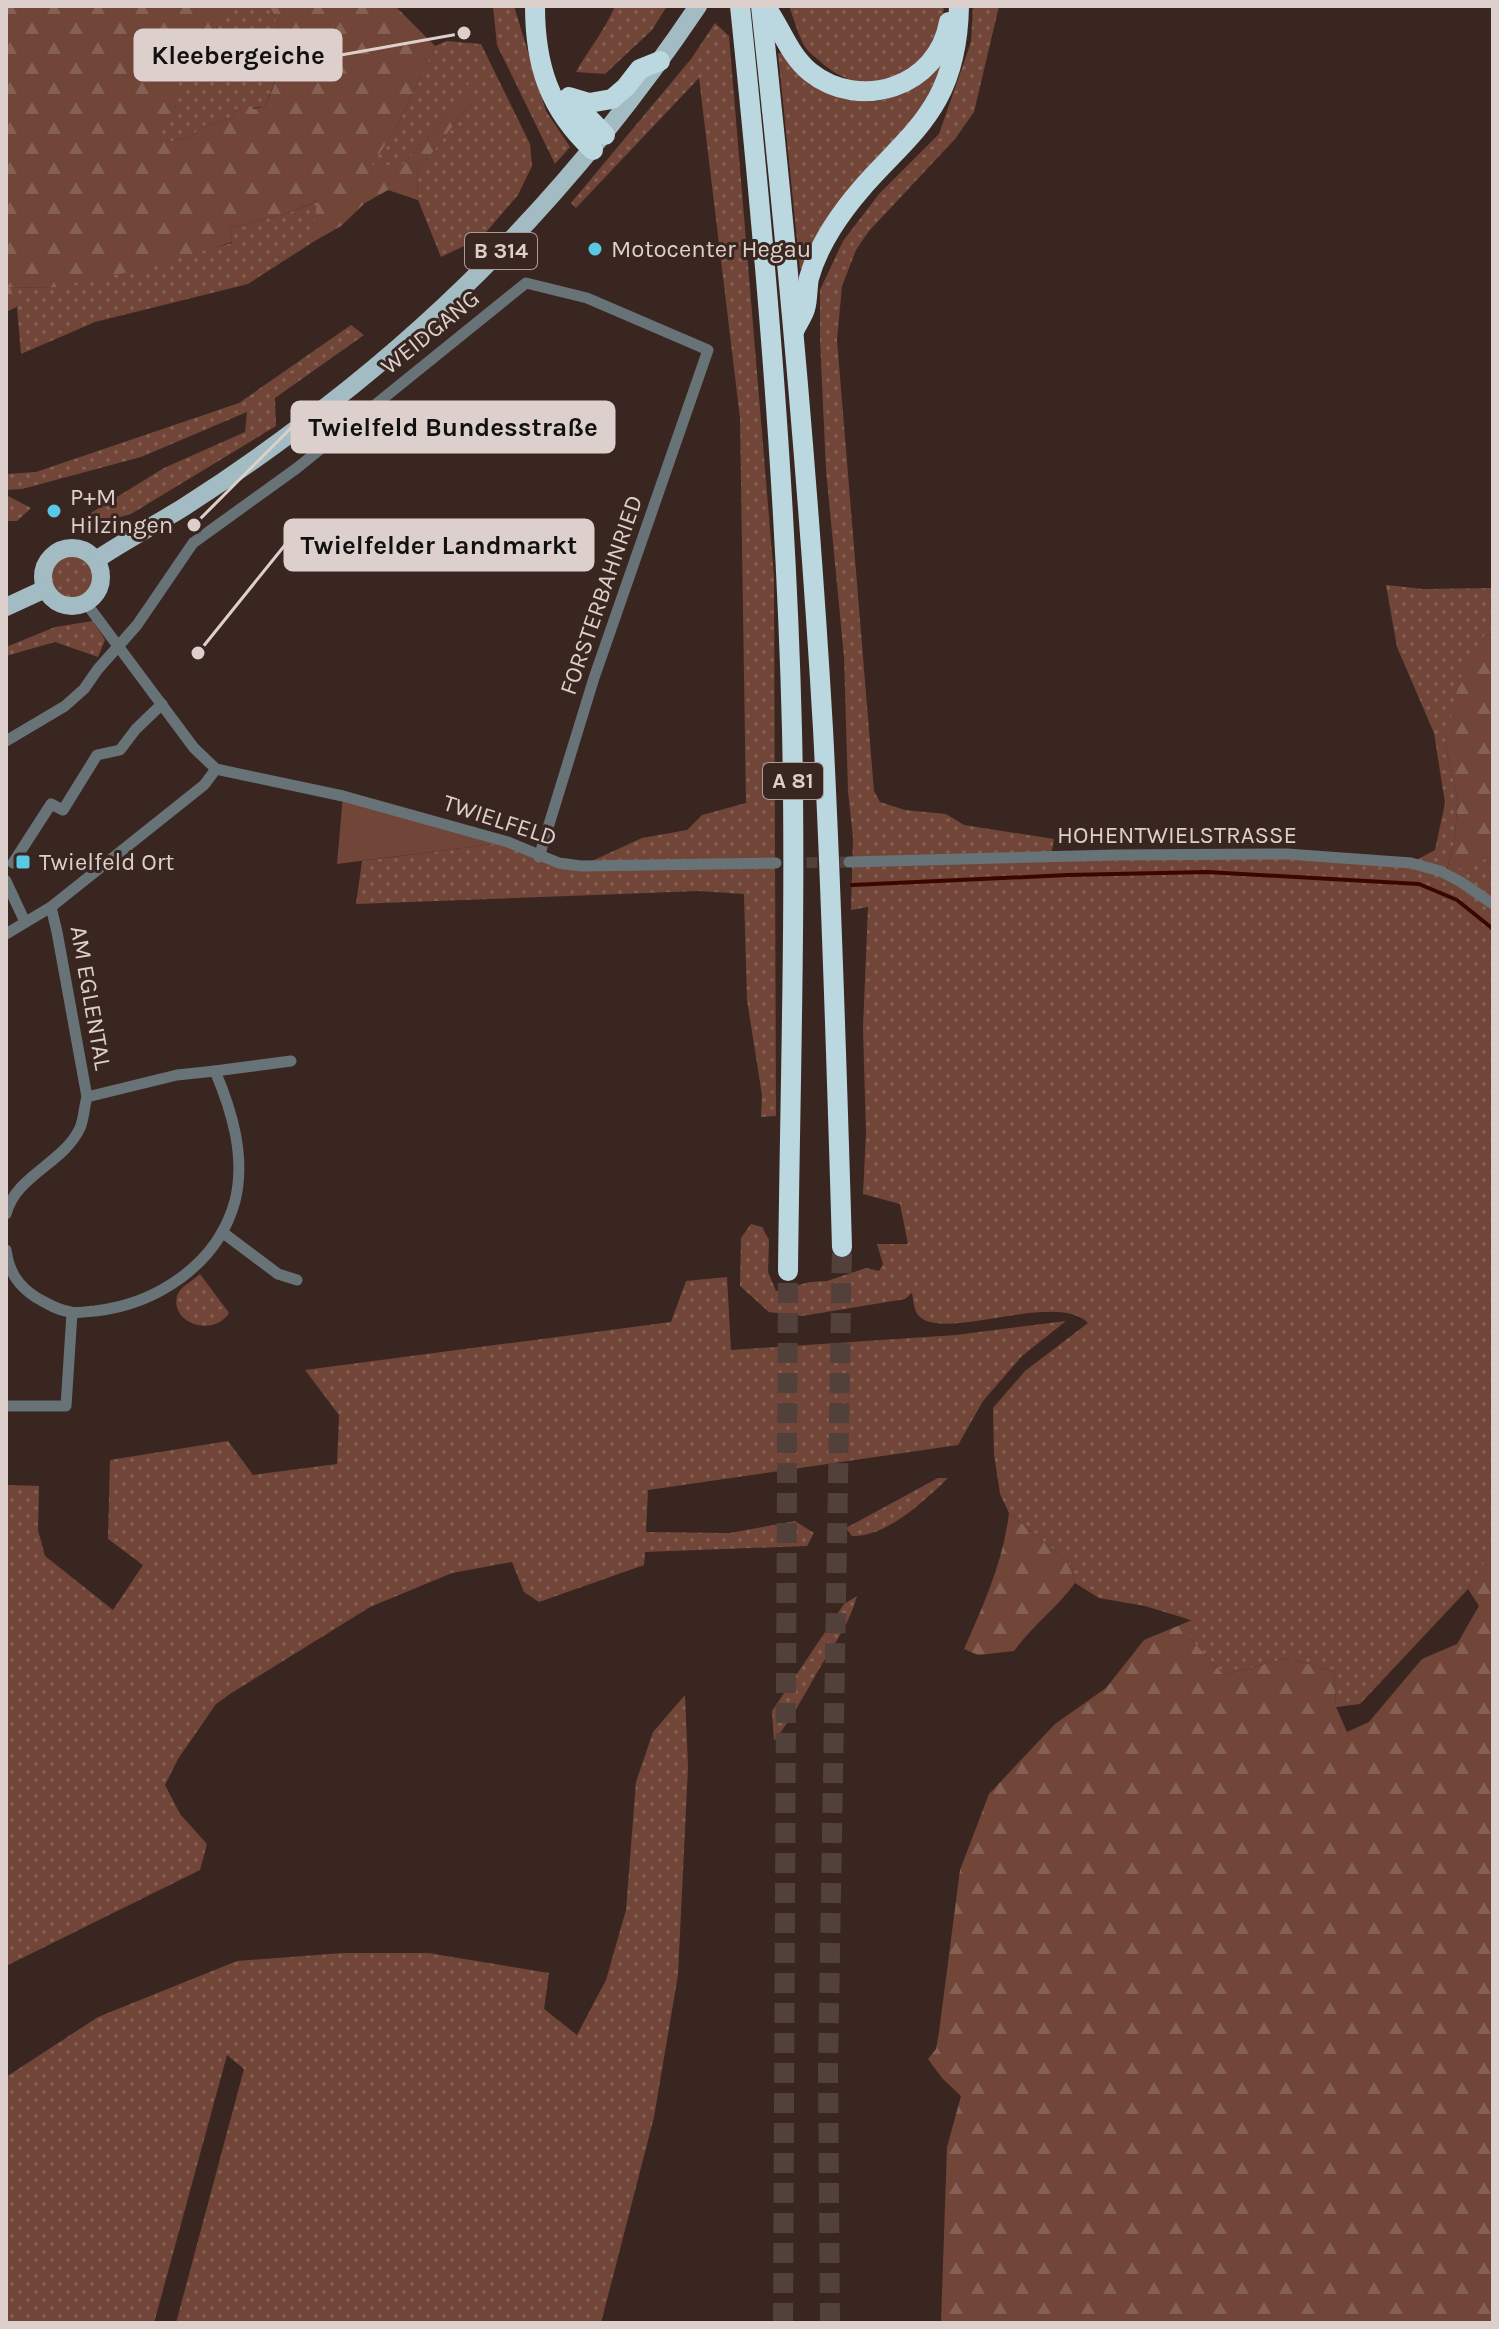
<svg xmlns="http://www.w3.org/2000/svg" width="1499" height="2329" font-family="Karla,sans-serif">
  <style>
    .grass { fill: url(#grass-dots) }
    .forest { fill: url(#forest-firs) }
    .garden { fill: #714639 }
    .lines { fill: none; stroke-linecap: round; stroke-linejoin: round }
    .stream { stroke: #3b0600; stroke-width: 4 }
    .street-tunnel { stroke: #52403a; stroke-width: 11; stroke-dasharray: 11 5.5; stroke-linecap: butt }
    .highway-tunnel { stroke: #52403a; stroke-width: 20; stroke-dasharray: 20 10; stroke-linecap: butt }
    .street { stroke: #687377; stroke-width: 11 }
    .primary { stroke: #a3bbc2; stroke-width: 18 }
    .highway { stroke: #bbd7df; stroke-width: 20 }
    .poi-dot { fill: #58c8e4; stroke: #3a2620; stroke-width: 3 }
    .labels { text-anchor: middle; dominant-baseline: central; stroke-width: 6; stroke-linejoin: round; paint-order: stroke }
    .shield { fill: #3a2620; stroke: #ac9d98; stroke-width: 2 }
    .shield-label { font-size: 22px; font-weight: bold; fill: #ddd0cc }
    .poi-label { font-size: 24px; fill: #ddd0cc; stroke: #3a2620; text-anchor: start }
    .street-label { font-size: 24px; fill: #ddd0cc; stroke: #3a2620 }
    .leader { fill: none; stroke: #ddd0cc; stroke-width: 3 }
    .callout-dot { fill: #ddd0cc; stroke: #3a2620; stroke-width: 3 }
    .callout { fill: #ddd0cc; stroke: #ddd0cc; stroke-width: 3 }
    .callout-label { font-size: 26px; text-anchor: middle; font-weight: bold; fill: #111 }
  </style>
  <defs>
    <pattern id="grass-dots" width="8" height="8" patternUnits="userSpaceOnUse" patternTransform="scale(2)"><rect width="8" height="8" fill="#714639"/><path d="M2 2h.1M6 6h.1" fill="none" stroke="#856054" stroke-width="1.8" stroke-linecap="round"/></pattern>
    <pattern id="forest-firs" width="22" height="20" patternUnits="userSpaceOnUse" patternTransform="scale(2)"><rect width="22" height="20" fill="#714639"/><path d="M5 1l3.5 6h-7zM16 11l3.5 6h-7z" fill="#856054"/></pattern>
  </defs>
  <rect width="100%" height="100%" fill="#3a2620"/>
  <g class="grass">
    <path d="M227,6H269C289,35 280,78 264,107L237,109L231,118L207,125L189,137L168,142L160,137L163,124L176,106L175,57L184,46L217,29L220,16Z"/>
    <path d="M493,6H514L546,111L570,147L555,164L497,45Z"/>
    <path d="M615,6H667L652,30L605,74L576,72C589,49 605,30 615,6Z"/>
    <path d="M789,6H944C939,69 875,108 823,64C818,59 809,53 805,47C798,35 794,19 789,6Z"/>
    <path d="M973,6H999L974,112L955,139L869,231L856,250L842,286L837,340L874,791L880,802L905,810L946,814L964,825L1054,839L1051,856L1287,854L1411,863L1435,850L1445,803L1434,733L1397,647L1386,585L1423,589L1493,588V634L1485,635L1445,742L1458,801L1454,842L1446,873L1493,856V1557L1489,1556L1468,1589L1360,1704L1336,1707L1334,1672L1288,1658L1224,1675L1189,1637L1191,1620L1145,1606L1099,1598L1075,1583L1068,1561L1009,1513L1000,1494L994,1454L993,1408L1025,1371L1088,1323C1054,1289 934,1347 916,1312C914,1307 913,1298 912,1293L905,1299L802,1316L769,1312L740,1286L741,1238L751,1224L762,1227L769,1240L768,1272L776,1291L810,1282L827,1281L866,1268L879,1271L883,1264L877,1244H908L900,1204L863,1194L866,1133L863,1028L868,907L851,910L853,838L848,791L844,657L826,470L820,340V290L843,241L879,194L939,134L971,42Z"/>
    <path d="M715,23L729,36L774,577L776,1116L761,1117L762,1095L747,1000L744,894L698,891L356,904L362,861L508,842L581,866L642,838L687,830L702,815L746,803L740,418L699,78L576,208L571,203L691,59Z"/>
    <path d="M447,41L481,44L530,144L532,166L518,195L481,238L441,257L418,200L417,172L471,103V82L438,126L403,165H371L396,128L435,46Z"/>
    <path d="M778,53H784C797,65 818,88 833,94C884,115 916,88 948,53L925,107L806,266L800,269Z"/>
    <path d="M318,201L313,242L248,284L95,322L21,354L17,307L9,287L50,288L232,243L230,228L291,212Z"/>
    <path d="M351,325L364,335L275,398L276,426L131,514L98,523L86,516L164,468L245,432L247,412L141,457L22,489L6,490V474L36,472L239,403Z"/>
    <path d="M6,495L31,508L17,521H6Z"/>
    <circle cx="72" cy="576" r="22"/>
    <path d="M93,621L105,640L98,657L55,642L6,656V647L55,627Z"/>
    <path d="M200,1274L229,1313C213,1338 170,1323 177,1296C180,1286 193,1281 200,1274Z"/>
    <path d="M727,1277L731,1350L956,1335L1066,1321L1022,1356L983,1401L958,1445L648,1490L646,1532L730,1533L795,1521L814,1533L807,1546L645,1552L644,1565L539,1602L524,1592L512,1562L452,1573L370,1607L230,1694L216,1704L178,1759L165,1785L180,1814L207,1844L200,1870L6,1966V1485L39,1486L38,1530L45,1556L113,1610L143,1565L108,1539L110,1460L228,1441L253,1475L337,1464L339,1415L305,1370L671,1322L686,1281Z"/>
    <path d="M938,1478H948C924,1501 887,1537 852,1536L846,1528Z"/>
    <path d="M857,1596C849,1624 837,1640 822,1664C806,1691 794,1716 774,1741L772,1711L844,1604Z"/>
    <path d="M685,1695L688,1767L678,1975L654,2117L601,2323H176L244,2069L227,2055L154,2323H6V2077L98,2017L237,1961L343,1953H428L549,1973L544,2009L577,2035L606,1980L626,1910L636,1782L653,1732Z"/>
  </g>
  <g class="forest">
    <path d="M6,6H227C222,14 220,28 212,33C201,42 185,41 176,56C169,69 181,79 180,92C179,109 163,119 161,137L168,142L189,137L207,125L231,118L237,109L246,104L254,109L264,107C281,78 289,35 269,6H395L435,46L396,128L372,165H403L438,126L471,81V103L417,172L418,200L388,190L365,203L341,226L313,242L317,201L291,212L230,228L232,242L144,269L50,288L10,287L17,307L6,312Z"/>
    <path d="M1493,634V856L1446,874L1454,842L1458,801L1445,742L1460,678L1486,635Z"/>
    <path d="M1009,1513L1068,1561L1075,1583C1057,1608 1032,1626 1014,1651L978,1655L964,1649C984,1604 1003,1562 1009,1513Z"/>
    <path d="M1489,1555L1493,1557V2323H941L947,2147L961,2096L942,2078L928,2059L936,2049L939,2032L960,1870L989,1794L1055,1724L1106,1688L1144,1640L1192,1620L1189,1637L1224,1675L1288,1658L1334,1672L1336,1707L1347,1732L1369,1722L1422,1659L1457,1644L1479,1606L1468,1589Z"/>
  </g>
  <path class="garden" d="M343,796L508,842L337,864Z"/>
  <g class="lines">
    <path class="stream" d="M852,885L1068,875L1207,872L1419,884L1457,900L1493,929"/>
    <path class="street-tunnel" d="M790,863L849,862"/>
    <g class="highway-tunnel">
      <path d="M783,2323L788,1271"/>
      <path d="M830,2323L828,2069L842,1247"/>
    </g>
    <g class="street">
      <path d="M86,603L194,748L216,769L343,796L508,842L559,863L581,866L776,863"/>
      <path d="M6,741L65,706L84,689L98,669L137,625L193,543L297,468L526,283L587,298L708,350L594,678L539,857"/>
      <path d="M849,862L1115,855L1287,854L1411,863L1440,871L1461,882L1493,904"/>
      <path d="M13,863L51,804L63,810L97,755L120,750L136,729L162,704"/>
      <path d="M6,881L25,922"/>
      <path d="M6,934L51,907L204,785L216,769"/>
      <path d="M215,1071L291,1061"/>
      <path d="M6,1214C16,1175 63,1164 80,1128C84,1119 84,1107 87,1097"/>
      <path d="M222,1232L278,1274L297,1280"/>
      <path d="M6,1250C9,1272 18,1286 37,1298C48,1304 59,1311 71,1312C78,1314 87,1311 95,1311C157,1304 218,1264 235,1201C246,1157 232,1111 215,1071L177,1075L87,1097L57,932L51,907"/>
      <path d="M6,1406H66L72,1313"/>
    </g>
    <g class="primary">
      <circle cx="72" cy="577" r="29"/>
      <path d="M96,560C124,541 155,525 184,507C223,482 262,455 299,427C456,311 589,168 698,6"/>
      <path d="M6,607L45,589"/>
    </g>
    <g class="highway">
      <path d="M535,6C535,65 549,109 593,150"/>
      <path d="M740,6C765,247 786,488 792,730C796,910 790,1091 788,1271"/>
      <path d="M761,6C787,246 809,487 823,729C832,901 837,1074 842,1247"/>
      <path d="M765,6C781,27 788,54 810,72C860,112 938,87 949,22"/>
      <path d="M569,97L589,103L612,99L626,87L640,69L660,61"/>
      <path d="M569,98L605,135"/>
      <path d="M794,331C797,324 803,316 805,309C808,299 807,288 809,278C814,260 822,244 832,228C887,141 957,129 959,6"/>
    </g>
  </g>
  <g class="poi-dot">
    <circle cx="595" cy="249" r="8"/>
    <circle cx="54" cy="511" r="8"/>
    <rect x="15" y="854" width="16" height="16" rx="4"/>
  </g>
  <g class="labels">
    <g class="shield">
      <rect x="465" y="233" width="72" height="36" rx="6"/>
      <rect x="763" y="763" width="60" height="36" rx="6"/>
    </g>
    <g class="shield-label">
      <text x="501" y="251">B 314</text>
      <text x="793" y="781">A 81</text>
    </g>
    <g class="poi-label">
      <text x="611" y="249">Motocenter Hegau</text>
      <text x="70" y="497">P+M<tspan x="70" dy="28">Hilzingen</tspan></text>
      <text x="39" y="862">Twielfeld Ort</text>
    </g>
    <g class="street-label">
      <text transform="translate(430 332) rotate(-39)">WEIDGANG</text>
      <text transform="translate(601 595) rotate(-71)">FORSTERBAHNRIED</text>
      <text transform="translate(500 820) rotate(18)">TWIELFELD</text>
      <text x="1177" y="835">HOHENTWIELSTRASSE</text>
      <text transform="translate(91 998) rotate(80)">AM EGLENTAL</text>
    </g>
  </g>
  <path class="leader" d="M464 33L341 55M194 525L292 427M198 653L285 545"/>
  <g class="callout-dot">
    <circle cx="464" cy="33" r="8"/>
    <circle cx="194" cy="525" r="8"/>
    <circle cx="198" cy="653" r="8"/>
  </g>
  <g class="callout">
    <rect x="135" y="30" width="206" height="50" rx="8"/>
    <rect x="292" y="402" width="322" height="50" rx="8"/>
    <rect x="285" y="520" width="308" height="50" rx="8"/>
  </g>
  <g class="callout-label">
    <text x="238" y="64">Kleebergeiche</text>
    <text x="453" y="436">Twielfeld Bundesstraße</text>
    <text x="439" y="554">Twielfelder Landmarkt</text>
  </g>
  <rect width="1499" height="2329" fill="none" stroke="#ddd0cc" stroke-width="16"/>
</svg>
